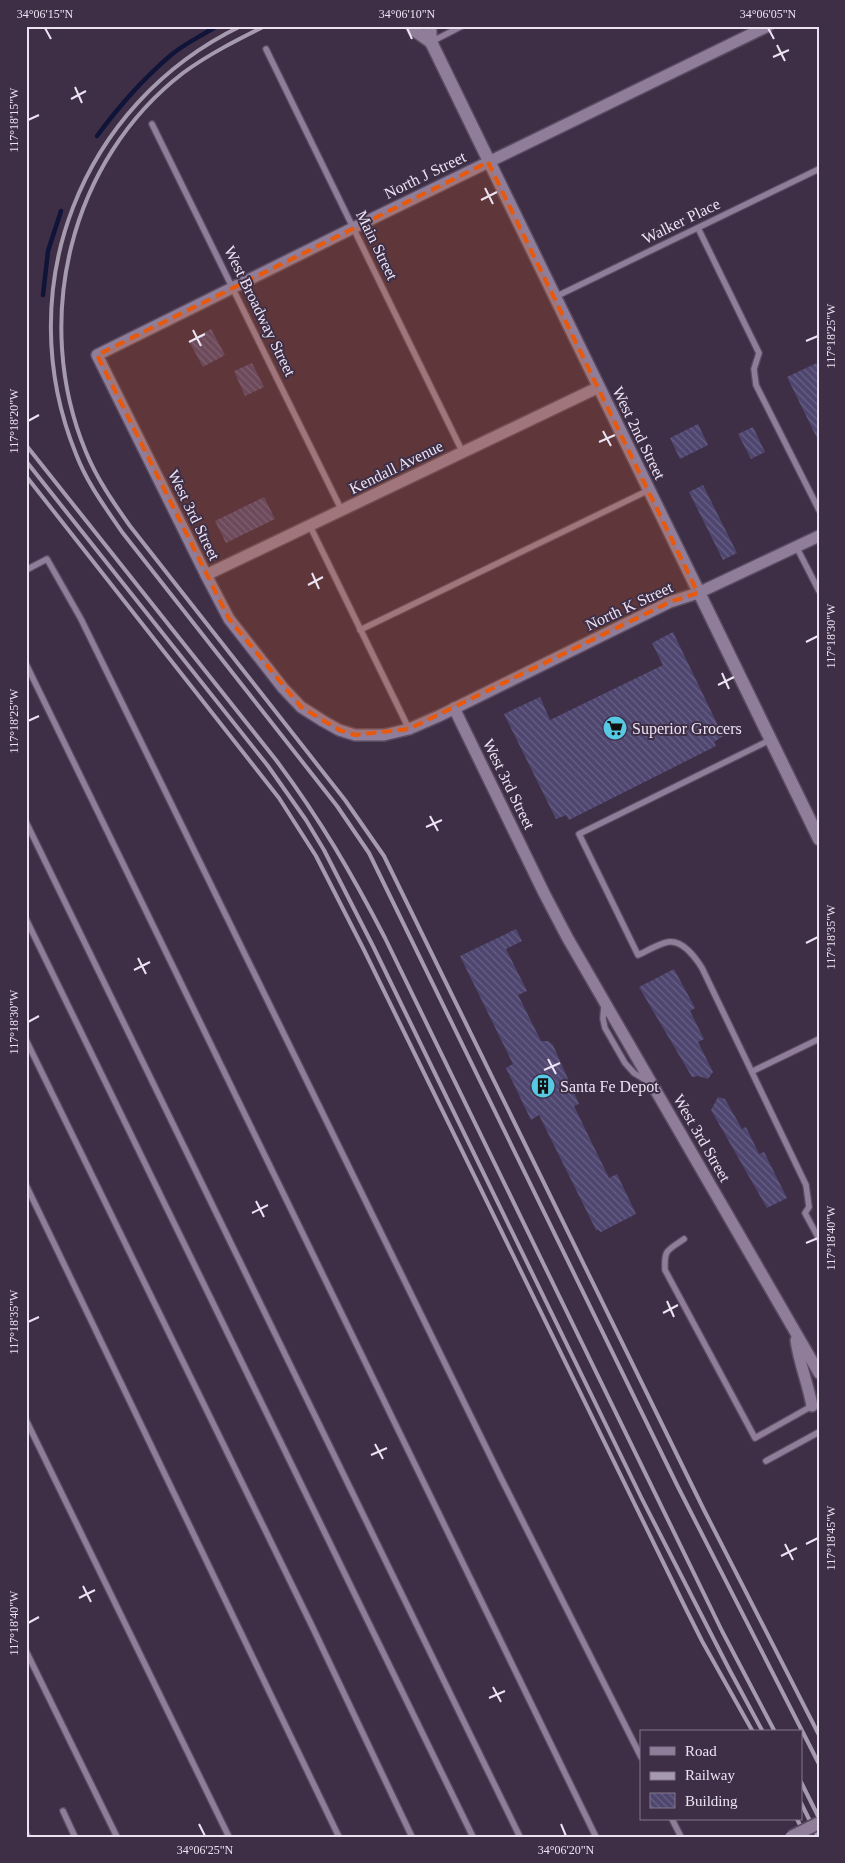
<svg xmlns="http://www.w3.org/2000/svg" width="845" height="1863" font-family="'Times New Roman',serif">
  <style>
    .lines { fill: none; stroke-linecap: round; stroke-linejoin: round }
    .stream { stroke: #101439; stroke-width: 4.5 }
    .building { fill: url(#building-back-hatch) }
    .service-casing { stroke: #594b60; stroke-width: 8 }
    .minor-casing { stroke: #594b60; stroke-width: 14 }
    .secondary-casing { stroke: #594b60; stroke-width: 15 }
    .service { stroke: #8f7d99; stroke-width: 5.5 }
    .minor { stroke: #8f7d99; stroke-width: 11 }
    .secondary { stroke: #8f7d99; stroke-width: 12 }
    .rail { stroke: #a69bae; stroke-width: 4 }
    .secondary-bridge-casing { stroke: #594b60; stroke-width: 15; stroke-linecap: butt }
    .secondary-bridge { stroke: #8f7d99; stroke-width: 12 }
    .marked { fill: #e8590c; fill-opacity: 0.2; stroke: #e8590c; stroke-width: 4; stroke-dasharray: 10 6; stroke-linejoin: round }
    .ticks { fill: none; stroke: #ece3f2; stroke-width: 2 }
    .labels { text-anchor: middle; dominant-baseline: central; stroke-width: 4; stroke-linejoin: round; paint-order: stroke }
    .street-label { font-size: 16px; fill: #ece3f2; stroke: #3e2f47 }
    .poi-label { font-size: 16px; fill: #ece3f2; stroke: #3e2f47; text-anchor: start }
    .neatline { fill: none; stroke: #ece3f2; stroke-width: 2 }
    .ticks-label { font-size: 12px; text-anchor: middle; fill: #ece3f2 }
  </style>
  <defs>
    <pattern id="building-back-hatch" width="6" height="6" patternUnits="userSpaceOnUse" patternTransform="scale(1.25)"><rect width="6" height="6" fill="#4f4670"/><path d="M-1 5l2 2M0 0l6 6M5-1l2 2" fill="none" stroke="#686185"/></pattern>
  </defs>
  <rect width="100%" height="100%" fill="#3e2f47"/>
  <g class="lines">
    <g class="stream">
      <path d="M97,136C119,106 143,79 171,55C184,44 201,36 217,26"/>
      <path d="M43,295L48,251L61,211"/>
    </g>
  </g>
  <g class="building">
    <path d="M211,329L225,355L203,367L189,341Z"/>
    <path d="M819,362V442L787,377Z"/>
    <path d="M252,363L264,387L245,396L234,371Z"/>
    <path d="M698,424L708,445L680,459L670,438Z"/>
    <path d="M753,427L765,452L751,459L738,434Z"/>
    <path d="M703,485L737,553L723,560L689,492Z"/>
    <path d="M264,497L275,519L226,543L215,521Z"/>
    <path d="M673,632L723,736L714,742L716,746L569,820L566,815L556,819L504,714L540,697L550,720L663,665L652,643Z"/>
    <path d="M516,929L522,941L506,949L527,991L518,995L541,1041H548L553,1045L579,1104L574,1106L609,1178L617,1174L636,1214L601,1232L598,1230H596L539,1115L531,1120L506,1068L513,1064L460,956Z"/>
    <path d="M674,969L695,1008L690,1011L704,1039L698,1042L713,1072L708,1079L698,1076L692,1077L639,987Z"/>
    <path d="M718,1097L725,1099L742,1129L746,1127L759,1154L764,1152L787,1198L767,1208L711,1110Z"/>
  </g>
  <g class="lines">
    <defs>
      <g id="service">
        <path d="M431,42L462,26"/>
        <path d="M266,49L463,453"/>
        <path d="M152,124L342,511"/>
        <path d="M698,228L759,353L754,369L756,385L819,510"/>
        <path d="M555,297L819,169"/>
        <path d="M310,526L409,729"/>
        <path d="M796,546L819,591"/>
        <path d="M26,570L47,559L81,619L502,1480L641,1757"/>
        <path d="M360,630L649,490"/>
        <path d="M26,664L596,1837"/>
        <path d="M770,740L579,834L638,955C647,951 658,944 668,942C683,940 695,957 702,968L806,1185L809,1207L805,1213L819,1239"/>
        <path d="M26,822L520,1837"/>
        <path d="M26,919L473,1837"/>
        <path d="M604,1004L603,1019L605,1028L625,1063L634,1073L647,1081"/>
        <path d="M26,1040L312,1626L412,1837"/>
        <path d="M753,1071L819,1039"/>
        <path d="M26,1185L339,1837"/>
        <path d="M684,1239C667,1251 664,1249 665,1270L755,1438L812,1406H819"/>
        <path d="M26,1420L229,1837"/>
        <path d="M766,1461L819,1432"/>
        <path d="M26,1651L117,1837"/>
        <path d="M63,1811L75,1837"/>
        <path d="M672,1819L681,1837"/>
        <path d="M26,1833L28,1837"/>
      </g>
      <g id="minor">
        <path d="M768,26L353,228L97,355L206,575L229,619L283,688L301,707L323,721L339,730L355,735H384L409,729L439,716L670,602L698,593L819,536"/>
        <path d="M206,575L599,387"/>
        <path d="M454,708L544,893L567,937L819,1373"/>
        <path d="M796,1340C799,1363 808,1383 812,1406"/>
      </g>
      <g id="secondary">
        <path d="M412,26L414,30L431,42"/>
        <path d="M430,26L431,42L819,839"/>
      </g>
    </defs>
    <use href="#service" class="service-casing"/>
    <use href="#minor" class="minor-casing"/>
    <use href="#secondary" class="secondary-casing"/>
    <use href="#service" class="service"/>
    <use href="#minor" class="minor"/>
    <use href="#secondary" class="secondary"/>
    <g class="rail">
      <path d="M241,26C80,104 9,289 76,454C87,483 105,507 122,532L337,806L369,853L678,1487L819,1764"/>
      <path d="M265,26C237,40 209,54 183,73C70,160 31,320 86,452C97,479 113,502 130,526L345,800L384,856L704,1510L819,1735"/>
      <path d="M26,445L276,760C320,819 352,874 385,938L722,1631L775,1732"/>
      <path d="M26,461L268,766L306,820L324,850L373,946L642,1499L729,1669L763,1732"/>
      <path d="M26,476L279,798L316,856L364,950L684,1605L702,1641L753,1732"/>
      <path d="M801,1782L819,1818"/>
      <path d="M801,1803L818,1837"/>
      <path d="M797,1819L806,1837"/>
    </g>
    <defs>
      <path id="secondary-bridge" d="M791,1837L819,1823"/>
    </defs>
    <use href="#secondary-bridge" class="secondary-bridge-casing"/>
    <use href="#secondary-bridge" class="secondary-bridge"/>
  </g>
  <path class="marked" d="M488,162L698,593L670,602L409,729L355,735L339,730L301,707L229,619L97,355Z"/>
  <path class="ticks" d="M45,28L51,39M407,28L412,39M768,28L774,39M777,45L785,61M773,57L789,50M75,87L82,103M71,99L86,91M28,120L39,115M485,188L493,204M481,200L497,192M193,330L201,346M806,341L818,336M189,342L205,334M28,421L39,415M603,431L611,446M599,442L615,435M312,573L319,589M308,585L323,577M806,642L818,636M722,673L729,689M718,685L734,677M28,721L39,716M430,816L438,831M426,827L442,820M806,943L818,937M138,958L146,974M134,970L150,962M28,1022L39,1016M548,1059L556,1074M544,1070L560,1063M256,1201L264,1217M252,1213L268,1205M806,1243L818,1238M667,1301L674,1317M663,1313L678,1305M28,1322L39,1317M375,1444L383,1459M371,1455L387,1448M785,1544L793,1560M806,1544L818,1538M781,1556L797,1548M83,1586L91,1602M79,1598L95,1590M28,1623L39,1617M493,1687L501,1702M489,1698L505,1691M199,1824L205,1836M561,1824L566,1836"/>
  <defs>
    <symbol id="supermarket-disc" viewBox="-11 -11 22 22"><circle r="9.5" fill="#57c9e2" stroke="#3e2f47"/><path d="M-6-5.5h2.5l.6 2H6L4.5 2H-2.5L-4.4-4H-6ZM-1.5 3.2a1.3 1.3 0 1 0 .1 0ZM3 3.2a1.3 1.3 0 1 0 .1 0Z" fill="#111"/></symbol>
    <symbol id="building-disc" viewBox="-11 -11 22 22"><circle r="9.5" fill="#57c9e2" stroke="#3e2f47"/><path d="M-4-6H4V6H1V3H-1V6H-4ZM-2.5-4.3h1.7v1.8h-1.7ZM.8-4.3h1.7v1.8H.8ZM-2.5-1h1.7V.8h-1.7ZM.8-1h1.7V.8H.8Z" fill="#111"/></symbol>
  </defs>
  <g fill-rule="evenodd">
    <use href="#supermarket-disc" x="601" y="714" width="28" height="28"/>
    <use href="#building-disc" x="529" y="1072" width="28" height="28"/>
  </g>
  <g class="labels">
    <g class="street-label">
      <text transform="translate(425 175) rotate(-26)">North J Street</text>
      <text transform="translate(681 221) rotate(-26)">Walker Place</text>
      <text transform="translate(377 245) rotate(64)">Main Street</text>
      <text transform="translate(260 311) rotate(64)">West Broadway Street</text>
      <text transform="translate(639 433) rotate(64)">West 2nd Street</text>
      <text transform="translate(396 467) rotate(-26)">Kendall Avenue</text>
      <text transform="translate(194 515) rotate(64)">West 3rd Street</text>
      <text transform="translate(629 606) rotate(-25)">North K Street</text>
      <text transform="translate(509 784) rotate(64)">West 3rd Street</text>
      <text transform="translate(702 1138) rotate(60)">West 3rd Street</text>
    </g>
    <g class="poi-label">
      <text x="632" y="728">Superior Grocers</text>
      <text x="560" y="1086">Santa Fe Depot</text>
    </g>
  </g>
  <rect width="845" height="1863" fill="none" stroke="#3e2f47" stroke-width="55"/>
  <rect x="640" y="1730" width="162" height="90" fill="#3e2f47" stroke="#84778b"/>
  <rect x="650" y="1747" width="25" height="8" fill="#8f7d99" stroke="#84778b"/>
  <text x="685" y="1756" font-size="15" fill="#ece3f2">Road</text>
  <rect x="650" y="1772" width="25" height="8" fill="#a69bae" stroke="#84778b"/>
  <text x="685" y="1780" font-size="15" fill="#ece3f2">Railway</text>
  <rect x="650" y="1793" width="25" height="15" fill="url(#building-back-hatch)" stroke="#84778b"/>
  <text x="685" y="1806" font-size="15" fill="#ece3f2">Building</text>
  <rect x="28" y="28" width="790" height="1808" class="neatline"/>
  <g class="ticks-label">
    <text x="45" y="18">34°06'15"N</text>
    <text x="407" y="18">34°06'10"N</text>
    <text x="768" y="18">34°06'05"N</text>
    <text transform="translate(14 120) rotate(-90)" y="4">117°18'15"W</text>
    <text transform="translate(831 336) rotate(-90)" y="4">117°18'25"W</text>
    <text transform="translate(14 421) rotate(-90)" y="4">117°18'20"W</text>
    <text transform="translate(831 636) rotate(-90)" y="4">117°18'30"W</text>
    <text transform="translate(14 721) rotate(-90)" y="4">117°18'25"W</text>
    <text transform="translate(831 937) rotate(-90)" y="4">117°18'35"W</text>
    <text transform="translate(14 1022) rotate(-90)" y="4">117°18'30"W</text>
    <text transform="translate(831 1238) rotate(-90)" y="4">117°18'40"W</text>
    <text transform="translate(14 1322) rotate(-90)" y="4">117°18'35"W</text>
    <text transform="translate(831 1538) rotate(-90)" y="4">117°18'45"W</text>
    <text transform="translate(14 1623) rotate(-90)" y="4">117°18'40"W</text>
    <text x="205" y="1854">34°06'25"N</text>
    <text x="566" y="1854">34°06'20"N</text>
  </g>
</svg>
